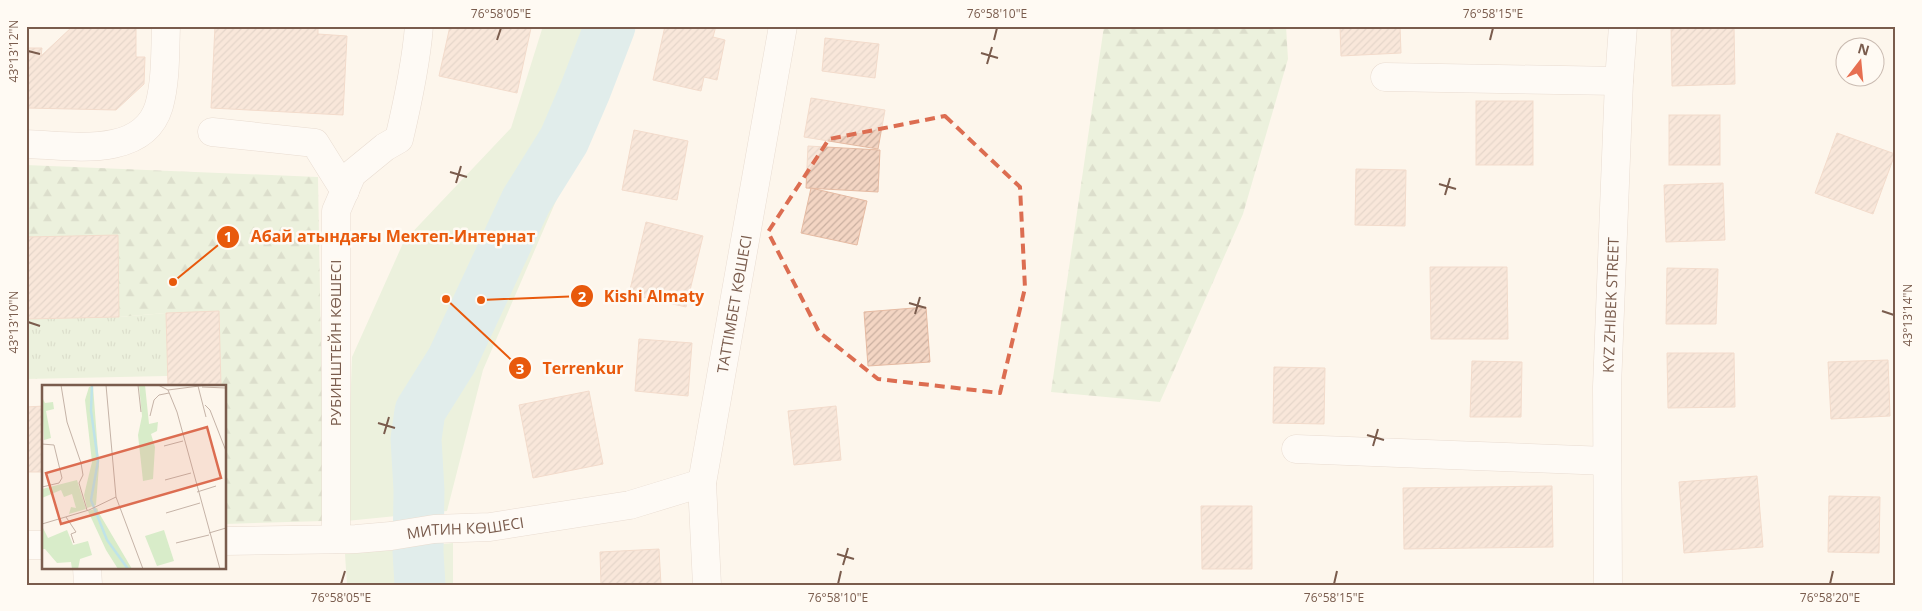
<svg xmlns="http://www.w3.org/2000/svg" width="1922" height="611" font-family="'Open Sans',sans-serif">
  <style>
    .grass { fill: url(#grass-tufts) }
    .forest { fill: url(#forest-firs) }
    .park { fill: #d8ecc9 }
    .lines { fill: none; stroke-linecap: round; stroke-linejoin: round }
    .river { stroke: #bfe3e8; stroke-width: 51 }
    .building { fill: url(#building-hatch); stroke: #e6bba3 }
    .minor-casing { stroke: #d1beb0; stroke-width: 29 }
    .minor { stroke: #fff; stroke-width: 28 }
    .marked { fill: none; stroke: #dc6d51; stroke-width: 4; stroke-dasharray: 10 6; stroke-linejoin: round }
    .ticks { fill: none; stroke: #7a5c4d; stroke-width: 2 }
    .labels { text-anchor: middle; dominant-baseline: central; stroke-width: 5; stroke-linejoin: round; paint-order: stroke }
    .street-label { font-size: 15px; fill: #7a5c4d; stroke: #fffaf3 }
    .inset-river { fill: none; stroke: #bfe3e8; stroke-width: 2.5 }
    .inset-road { fill: none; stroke: #c5b3a7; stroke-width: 1 }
    .view { fill: #dc6d51; fill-opacity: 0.15; stroke: #dc6d51; stroke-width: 2.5 }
    .inset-edge { fill: none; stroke: #7a5c4d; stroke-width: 2.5 }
    .leader { fill: none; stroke: #e8590c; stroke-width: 2 }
    .callout-dot { fill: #e8590c; stroke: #fffaf3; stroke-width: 2 }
    .mark-label { font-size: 15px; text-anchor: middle; font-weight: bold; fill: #fff }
    .callout-label { font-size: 16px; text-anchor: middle; font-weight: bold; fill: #e8590c; stroke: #fffaf3; stroke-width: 5; stroke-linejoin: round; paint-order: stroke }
    .neatline { fill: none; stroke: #7a5c4d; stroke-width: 2 }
    .ticks-label { font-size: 12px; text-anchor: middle; fill: #7a5c4d }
  </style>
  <defs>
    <pattern id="grass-tufts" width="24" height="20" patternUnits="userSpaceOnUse" patternTransform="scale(1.25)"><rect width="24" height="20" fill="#d8ecc9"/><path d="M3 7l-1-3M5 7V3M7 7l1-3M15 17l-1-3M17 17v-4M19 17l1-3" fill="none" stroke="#b4c2a5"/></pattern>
    <pattern id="forest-firs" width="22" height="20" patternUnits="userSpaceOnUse" patternTransform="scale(1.25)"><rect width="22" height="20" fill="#d8ecc9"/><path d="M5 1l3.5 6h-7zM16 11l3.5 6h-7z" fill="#b4c2a5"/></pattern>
    <pattern id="building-hatch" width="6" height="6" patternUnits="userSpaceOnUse" patternTransform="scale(1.25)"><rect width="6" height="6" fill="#f3d5c3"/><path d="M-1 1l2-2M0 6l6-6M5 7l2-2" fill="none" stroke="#cab0a1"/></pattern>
  </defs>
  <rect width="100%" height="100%" fill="#fdf6ec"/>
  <path class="grass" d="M166,313L168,376L26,379V319L119,317Z"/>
  <g class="forest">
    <path d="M1104,26H1286L1288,59L1243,214L1160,402L1051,392Z"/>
    <path d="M26,165L318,177L324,521L225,524V386H221L219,311L166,313L119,317L118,236L26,237Z"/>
  </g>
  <g class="park">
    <path d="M543,26H625L606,85L483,370L447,511L346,521L352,357L404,241L511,128Z"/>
    <path d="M453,543V585H347L345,554Z"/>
  </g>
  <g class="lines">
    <path class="river" d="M420,585L418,552L419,490L416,439L420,411L452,360L526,201L564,140L585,91L610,26"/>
  </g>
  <g class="building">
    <path d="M73,26H136V57H145L144,84L116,110L26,108V48H42L41,56Z"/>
    <path d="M215,26H318V34L347,36L343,115L211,108Z"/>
    <path d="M450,26H522L531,28L517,93L439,76Z"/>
    <path d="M665,26H716L713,37L725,40L717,80L704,77L701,91L653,80Z"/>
    <path d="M1340,26H1400L1401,53L1341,56Z"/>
    <path d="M1671,26H1734L1735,84L1672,86Z"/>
    <path d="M825,38L879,44L875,78L822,71Z"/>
    <path d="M811,98L885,110L878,149L804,137Z"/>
    <rect x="1476" y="101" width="57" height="64"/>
    <rect x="1669" y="115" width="51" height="50"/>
    <path d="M634,130L688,141L677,200L622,190Z"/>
    <path d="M1837,133L1895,154L1873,214L1815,193Z"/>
    <path d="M808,146L880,150L878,192L806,188Z"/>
    <path d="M1356,169L1406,170L1405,226L1355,225Z"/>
    <path d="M1723,183L1725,240L1666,242L1664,185Z"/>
    <path d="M811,188L867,201L857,245L801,233Z"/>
    <path d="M646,222L703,236L686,307L629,294Z"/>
    <path d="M118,235L119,317L26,319V237Z"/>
    <path d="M1430,267H1507L1508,339H1431Z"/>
    <path d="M1667,268L1718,269L1716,324H1666Z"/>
    <path d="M926,307L930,362L868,366L864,312Z"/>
    <path d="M219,311L221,386H168L166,313Z"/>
    <path d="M639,339L692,343L688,396L635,391Z"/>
    <path d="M1667,353H1734L1735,407L1668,408Z"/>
    <path d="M1888,360L1890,416L1831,419L1828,362Z"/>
    <path d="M1472,361L1522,362L1521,417H1470Z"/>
    <path d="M1274,367L1325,368L1324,424L1273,423Z"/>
    <path d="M589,391L603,464L533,478L519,405Z"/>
    <path d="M44,406V472H26V407Z"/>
    <path d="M836,406L841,460L794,465L788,411Z"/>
    <path d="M1757,476L1763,547L1684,553L1679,482Z"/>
    <path d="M1552,486L1553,547L1404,549L1403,488Z"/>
    <path d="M1829,496L1880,497L1879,553L1828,552Z"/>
    <path d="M1201,506H1252V569H1202Z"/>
    <path d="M659,549L661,585H601L600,552Z"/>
  </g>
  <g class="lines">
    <defs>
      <g id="minor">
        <path d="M1385,77L1619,81"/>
        <path d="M212,132L315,143L345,191"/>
        <path d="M26,144C68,145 143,160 159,106C166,81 165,52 166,26"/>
        <path d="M1296,449L1607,461"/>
        <path d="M336,539V211L352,174L385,147L399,139C408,101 416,64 419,26"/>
        <path id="s1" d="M225,541L356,539L391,536L434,529L490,527L630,505L702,483"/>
        <path d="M26,545H44"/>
        <path d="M87,567L88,585"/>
        <path id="s2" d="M707,585L702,483L783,26"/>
        <path id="s3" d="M1608,585L1607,387L1619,81L1623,26"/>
      </g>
    </defs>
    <use href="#minor" class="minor-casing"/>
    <use href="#minor" class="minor"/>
  </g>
  <path d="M0 0H1922V611H0ZM945,116L1020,187L1025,288L1000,393L878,379L819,332L768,232L829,139Z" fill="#fdf6ec" fill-opacity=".55" fill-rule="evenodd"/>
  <path class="marked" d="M945,116L1020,187L1025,288L1000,393L878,379L819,332L768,232L829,139Z"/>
  <path class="ticks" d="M497,40L501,28M994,40L997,28M1490,40L1493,28M28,51L40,54M981,53L998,58M987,64L992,47M450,172L467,177M456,183L461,166M1439,184L1456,189M1445,195L1450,178M909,303L926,308M1882,311L1894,315M915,314L920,297M28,322L40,326M378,423L395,428M384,434L389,417M1367,435L1384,440M1373,446L1378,429M837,554L854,559M843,565L848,548M341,584L345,571M838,584L841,571M1334,584L1337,571M1830,584L1833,571"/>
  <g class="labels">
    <g class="street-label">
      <text stroke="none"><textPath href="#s2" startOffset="284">ТАТТІМБЕТ КӨШЕСІ</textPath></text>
      <text stroke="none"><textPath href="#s3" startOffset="280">KYZ ZHIBEK STREET</textPath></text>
      <text transform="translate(335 343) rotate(-90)">РУБИНШТЕЙН КӨШЕСІ</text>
      <text stroke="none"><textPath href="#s1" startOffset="241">МИТИН КӨШЕСІ</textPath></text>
    </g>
  </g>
  <g transform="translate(42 385)">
    <rect width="184" height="184" fill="#fdf6ec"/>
    <path d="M97,0H103L107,39L116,37L115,46L109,49L113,62L111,94L101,96L96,50L100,31ZM0,12L3,18L11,17L12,24L4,26L9,53L2,55ZM35,95L44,124L27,129L29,122L34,123L30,109L22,112L19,105L0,113V104ZM0,141L6,153L25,145L31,160L46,156L50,170L38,174L36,184H30L29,177L15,178L3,164H0ZM122,145L132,176L115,181L103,151Z" fill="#d8ecc9"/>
    <path d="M51,1L57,81L54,120L45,123L42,110L50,77L43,15L47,2ZM55,123L57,128L90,184H76L64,165L46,126Z" fill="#d8ecc9"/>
    <path class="inset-river" d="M50,0L49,26L56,76L49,115L65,155L86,184"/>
    <path class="inset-road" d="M19,0L25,37L39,78L41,90L37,98L45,125M64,0L74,112L101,184M96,0L99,27M116,0L126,5L165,0M156,1L164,32M160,2L184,3M126,5L135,27L178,184M163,20L168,25L184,66M108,31L112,15L117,10L127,8M0,59L12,60L20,93L17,98L0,102M122,61L141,56M123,95L149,88M155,107L174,101M124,128L158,118M24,132L34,147L29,149L32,158M0,139L47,125L74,112M167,148L184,143M134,158L167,150"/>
    <path class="view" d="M165,42L179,93L19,139L4,88Z"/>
    <rect width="184" height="184" class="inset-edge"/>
  </g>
  <path class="leader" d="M173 282L228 237M481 300L582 296M446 299L520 368"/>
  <g class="callout-dot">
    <circle cx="173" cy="282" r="5"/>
    <circle cx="481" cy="300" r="5"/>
    <circle cx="446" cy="299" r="5"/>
    <circle cx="228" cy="237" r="12"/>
    <circle cx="582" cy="296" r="12"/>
    <circle cx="520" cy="368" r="12"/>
  </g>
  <g class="mark-label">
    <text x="228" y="242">1</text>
    <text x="582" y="302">2</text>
    <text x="520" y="374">3</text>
  </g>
  <g class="callout-label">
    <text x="393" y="242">Абай атындағы Мектеп-Интернат</text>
    <text x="654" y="302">Kіshі Almaty</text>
    <text x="583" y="374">Terrenkur</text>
  </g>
  <rect width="1922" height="611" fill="none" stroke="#fffaf3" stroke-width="55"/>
  <g transform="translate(1860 62) rotate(16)"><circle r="24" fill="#fffaf3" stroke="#cabbb1"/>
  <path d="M0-4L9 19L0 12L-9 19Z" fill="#e76f51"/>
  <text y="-8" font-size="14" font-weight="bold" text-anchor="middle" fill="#7a5c4d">N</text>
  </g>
  <rect x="28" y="28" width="1866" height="556" class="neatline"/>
  <g class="ticks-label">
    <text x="501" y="18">76°58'05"E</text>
    <text x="997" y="18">76°58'10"E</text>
    <text x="1493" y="18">76°58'15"E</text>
    <text transform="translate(14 51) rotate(-90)" y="4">43°13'12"N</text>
    <text transform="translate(1908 315) rotate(-90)" y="4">43°13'14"N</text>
    <text transform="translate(14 322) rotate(-90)" y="4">43°13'10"N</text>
    <text x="341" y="602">76°58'05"E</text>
    <text x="838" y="602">76°58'10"E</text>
    <text x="1334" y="602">76°58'15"E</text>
    <text x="1830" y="602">76°58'20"E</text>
  </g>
</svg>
